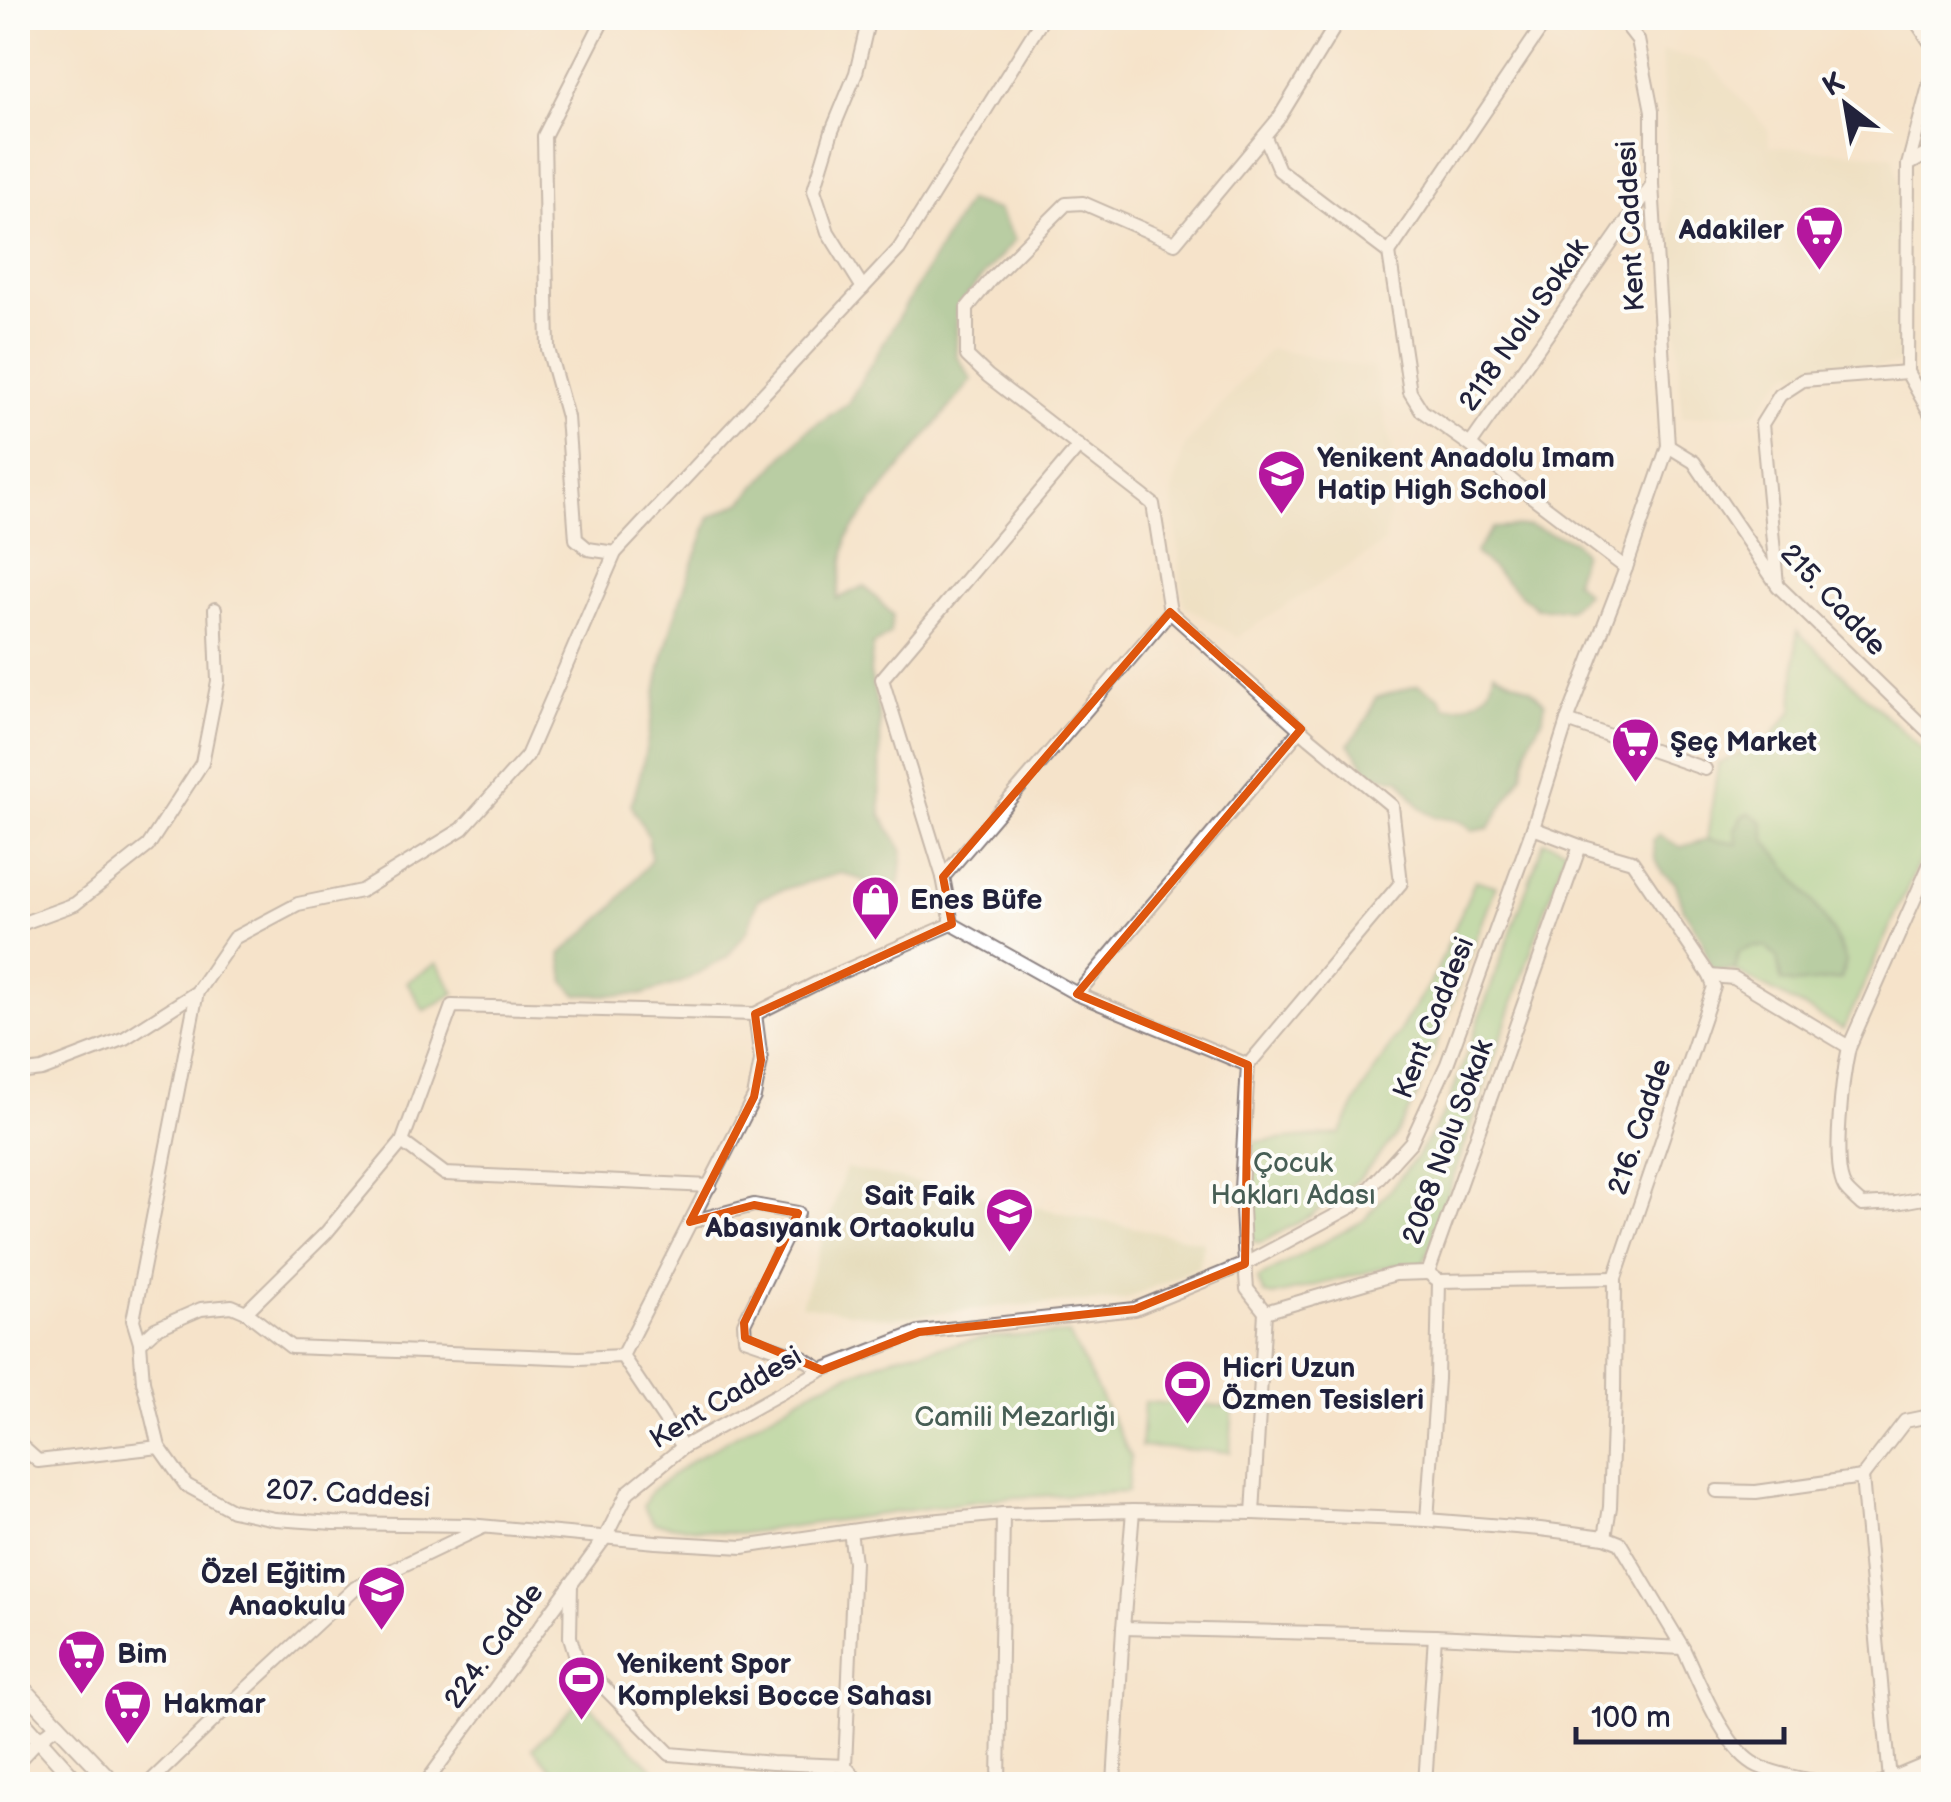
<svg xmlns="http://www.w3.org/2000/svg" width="1951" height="1802" font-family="'Balsamiq Sans',sans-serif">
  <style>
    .built { fill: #e5dbba }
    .green { fill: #8bce86; stroke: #567860; stroke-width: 2.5 }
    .forest { fill: #70b173; stroke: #496a57; stroke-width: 2.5 }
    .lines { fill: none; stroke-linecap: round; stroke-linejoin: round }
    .minor-casing { stroke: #8c8282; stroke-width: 16 }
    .tertiary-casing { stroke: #8c8282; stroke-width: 19 }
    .minor { stroke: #fff; stroke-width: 12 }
    .tertiary { stroke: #fff; stroke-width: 15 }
    .marked { fill: none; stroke: #de560e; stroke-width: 8; stroke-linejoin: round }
    .labels { text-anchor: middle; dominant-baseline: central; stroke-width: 8; stroke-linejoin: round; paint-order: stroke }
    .street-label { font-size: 28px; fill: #22223b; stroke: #fdfcf7 }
    .poi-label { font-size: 28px; font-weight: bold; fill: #22223b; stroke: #fdfcf7; text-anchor: start }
    .park-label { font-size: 28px; fill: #475e55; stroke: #fdfcf7 }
  </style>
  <rect width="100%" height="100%" fill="#fdfcf7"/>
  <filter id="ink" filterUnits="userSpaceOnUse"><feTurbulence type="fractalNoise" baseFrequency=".01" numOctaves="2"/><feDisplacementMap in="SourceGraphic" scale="20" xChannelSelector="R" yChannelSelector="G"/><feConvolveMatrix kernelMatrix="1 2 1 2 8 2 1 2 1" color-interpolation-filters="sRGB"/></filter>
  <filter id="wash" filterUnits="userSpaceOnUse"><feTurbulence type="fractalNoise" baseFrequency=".0048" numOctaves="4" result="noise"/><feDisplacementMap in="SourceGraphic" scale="40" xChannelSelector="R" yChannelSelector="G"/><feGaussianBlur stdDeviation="2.25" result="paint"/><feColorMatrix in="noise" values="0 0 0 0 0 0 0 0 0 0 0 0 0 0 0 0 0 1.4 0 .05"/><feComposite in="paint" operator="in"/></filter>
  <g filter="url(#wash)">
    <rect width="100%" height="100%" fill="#f5e3ca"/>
    <g class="built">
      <path d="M1661,51L1708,62L1768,130L1769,146L1894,156L1900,190V364L1790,372L1773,389L1757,412L1682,417Z"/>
      <path d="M1270,349L1373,368L1395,459L1385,543L1237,637L1184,605L1172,491L1185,446Z"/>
      <path d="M846,1168L1204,1242L1198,1267L1124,1300L1005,1306L891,1318L801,1305Z"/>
    </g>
    <g class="green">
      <path d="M1797,631L1933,760V831L1844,1029L1735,971L1739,952L1751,947H1766L1777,958L1822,980L1841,979C1842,974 1845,969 1845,963C1845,937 1783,864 1765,840L1739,844L1707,839L1718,764L1767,742L1793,710Z"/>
      <path d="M1544,841L1566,849L1424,1263L1409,1268L1395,1265L1273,1296L1264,1294L1257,1279L1364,1220L1416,1158L1447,1108Z"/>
      <path d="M1475,880L1496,886L1418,1094L1394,1138L1359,1179L1312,1215L1262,1242H1254L1250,1235L1254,1142L1340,1134L1361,1093L1435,974Z"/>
      <path d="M437,963L455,993L424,1011L407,982Z"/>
      <path d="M1069,1334L1131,1457L1127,1492L999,1498L737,1534L654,1523L643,1507L651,1491L690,1462L819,1386L898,1355L990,1337Z"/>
      <path d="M1144,1402L1233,1407L1230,1452L1141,1447Z"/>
      <path d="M582,1698H583L667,1784H564L533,1748Z"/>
    </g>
    <g class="forest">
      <path d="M967,201L998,210L1015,240L976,284L957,310L956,354L972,380L872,503L847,538L837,599L864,586L893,615L890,634L873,645L870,672L880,721L881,815L903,851L900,882L868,906L865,881L842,873L791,887L758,899L748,930L727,957L682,982L641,995H577L565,982L561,954L610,911L651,860L648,836L631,805C647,760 651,713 661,667C673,615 692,566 710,517L742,502L806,431L848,403Z"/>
      <path d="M1529,526L1574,541L1583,553L1574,581L1586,593L1569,609L1536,608L1475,553L1493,528Z"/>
      <path d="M1494,672L1531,689L1545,703L1543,716L1529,744L1522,775L1489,828L1473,831C1458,814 1443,823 1427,813C1415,805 1408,790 1400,779L1372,775L1349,744L1369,716L1375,698L1418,685L1440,697L1445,707C1460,707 1478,703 1488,690C1492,685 1492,678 1494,672Z"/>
      <path d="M1750,813L1763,822L1766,840L1812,900L1833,933L1846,961L1841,979L1795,984L1781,981L1777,958L1766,947H1752L1739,952L1735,971L1711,970L1701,937L1684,910L1675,882L1663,874L1655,857L1653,840L1659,835L1681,847L1707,839L1738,844L1735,830L1742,816Z"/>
    </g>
  </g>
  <g filter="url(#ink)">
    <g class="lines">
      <defs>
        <g id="minor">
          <path d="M604,18L544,136L548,349L567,417L576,539L588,549L615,553"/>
          <path d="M1043,18L899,249L615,553L527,756L462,829L361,891L298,904L234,938L197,992L133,1320L140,1343L143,1381L159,1447L186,1485L232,1510L275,1519L334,1523L469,1525L656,1542L743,1547L898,1524L1003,1514L1133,1511L1253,1513L1427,1520L1540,1529L1605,1537L1620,1543L1683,1648L1435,1636L1123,1628"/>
          <path d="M1914,18L1934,48"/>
          <path d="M1934,67L1908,165L1907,372L1934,420"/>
          <path d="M1265,137L1279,170L1389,253L1410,392L1422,411L1470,445L1522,489L1626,568"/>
          <path d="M1908,165L1934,150"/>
          <path d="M1389,253L1548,18"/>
          <path d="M863,288L828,232L814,190L832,131L856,73L869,18"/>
          <path d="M1470,445L1652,185"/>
          <path d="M1668,446L1694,462L1778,586L1934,737"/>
          <path d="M1777,584L1762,424L1780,395L1803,380L1907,372"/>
          <path d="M1170,612L1310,738L1392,806L1401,883L1248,1065"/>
          <path d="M1567,721L1705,769"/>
          <path d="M1533,828L1580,846L1632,861L1710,976L1714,987L1615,1278L1614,1396L1610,1507L1605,1537"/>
          <path d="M943,877L1170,612L1153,504L988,376L967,356V308L991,279L1066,204L1083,203L1175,243L1279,118L1340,18"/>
          <path d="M952,924L943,877L882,679L1079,446"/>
          <path d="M18,925L75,904L148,846L202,763L218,681L215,609"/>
          <path d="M1710,976L1734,978L1849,1047L1934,855"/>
          <path d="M1077,994L1301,729"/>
          <path d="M1849,1047C1843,1074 1831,1166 1845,1188C1849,1194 1857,1200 1862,1205L1896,1203L1934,1196"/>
          <path d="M18,1073L42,1070L125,1038L197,992"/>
          <path d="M402,1142L445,1174L710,1186"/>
          <path d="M690,1222L754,1205L798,1213L744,1323L745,1338L803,1358L822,1370"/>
          <path d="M1439,1281L1615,1278"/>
          <path d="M246,1312L326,1233L402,1142L452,1006L755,1014L821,981L952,924L1077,994L1248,1065L1241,1189L1244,1247L1247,1289L1265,1312L1253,1513"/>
          <path d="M1265,1312L1395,1274L1428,1273"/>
          <path d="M140,1343L155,1329L201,1309L232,1306L246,1312L291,1347L579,1358L622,1356L683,1447"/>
          <path d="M622,1356L754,1097L761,1060L755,1014"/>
          <path d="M18,1428L20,1445L38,1461L159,1447"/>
          <path d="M1862,1477L1890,1780"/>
          <path d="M1717,1491L1756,1492L1862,1477L1905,1421L1934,1415"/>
          <path d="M1427,1520L1437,1379L1439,1281L1428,1273L1580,846"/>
          <path d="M571,1584L570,1637L577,1660L670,1754L772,1763L845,1766L859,1782L925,1784"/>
          <path d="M1683,1648C1699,1681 1725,1751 1758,1766C1781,1776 1809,1780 1834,1784"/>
          <path d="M18,1761L38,1740L59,1724"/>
          <path d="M845,1766L854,1562L850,1531"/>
          <path d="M148,1784L242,1693L355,1588L483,1527"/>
          <path d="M425,1784L605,1538L628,1492L683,1447L822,1370L919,1332L1135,1309L1245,1264L1353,1206L1411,1142L1447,1064L1533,828L1567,721L1626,568L1668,446L1652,184V111L1638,40L1621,18"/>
          <path d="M999,1784L1003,1514"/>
          <path d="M1114,1784L1123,1628L1133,1511"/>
          <path d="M1425,1784L1435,1636"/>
          <path d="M1879,1784L1934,1761"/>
        </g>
        <g id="tertiary">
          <path d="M18,1683L114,1784"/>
          <path d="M18,1716L79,1784"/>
        </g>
      </defs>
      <use href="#minor" class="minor-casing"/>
      <use href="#tertiary" class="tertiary-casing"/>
      <use href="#minor" class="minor"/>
      <use href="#tertiary" class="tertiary"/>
    </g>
  </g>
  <path d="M0 0H1951V1802H0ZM1170,612L1301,729L1077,994L1248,1065L1245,1264L1135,1309L919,1332L822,1370L745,1338L744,1323L798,1213L754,1205L690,1222L754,1097L761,1060L755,1014L952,924L943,877Z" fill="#f5e3ca" fill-opacity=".55" fill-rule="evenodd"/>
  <path class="marked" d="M1170,612L1301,729L1077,994L1248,1065L1245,1264L1135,1309L919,1332L822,1370L745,1338L744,1323L798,1213L754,1205L690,1222L754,1097L761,1060L755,1014L952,924L943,877Z"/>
  <defs>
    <symbol id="supermarket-pin" viewBox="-11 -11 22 30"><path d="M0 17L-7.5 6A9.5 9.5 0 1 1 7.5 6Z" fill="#b5179e" stroke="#fdfcf7"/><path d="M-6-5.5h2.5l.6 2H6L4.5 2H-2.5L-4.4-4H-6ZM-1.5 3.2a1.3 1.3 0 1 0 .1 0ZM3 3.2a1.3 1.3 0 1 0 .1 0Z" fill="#fff"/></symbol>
    <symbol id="school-pin" viewBox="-11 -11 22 30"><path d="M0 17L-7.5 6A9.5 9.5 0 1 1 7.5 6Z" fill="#b5179e" stroke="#fdfcf7"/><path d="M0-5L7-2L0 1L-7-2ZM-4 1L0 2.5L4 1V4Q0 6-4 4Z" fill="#fff"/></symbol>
    <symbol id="shop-pin" viewBox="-11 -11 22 30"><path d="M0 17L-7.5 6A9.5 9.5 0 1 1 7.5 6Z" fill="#b5179e" stroke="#fdfcf7"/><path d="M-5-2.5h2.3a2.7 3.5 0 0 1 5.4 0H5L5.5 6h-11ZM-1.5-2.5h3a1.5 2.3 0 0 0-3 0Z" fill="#fff"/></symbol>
    <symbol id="stadium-pin" viewBox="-11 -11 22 30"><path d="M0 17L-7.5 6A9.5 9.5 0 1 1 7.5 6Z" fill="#b5179e" stroke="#fdfcf7"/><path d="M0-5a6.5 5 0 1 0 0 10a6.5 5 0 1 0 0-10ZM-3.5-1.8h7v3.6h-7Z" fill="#fff"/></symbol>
  </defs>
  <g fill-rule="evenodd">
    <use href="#supermarket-pin" x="1792" y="202" width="55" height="75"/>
    <use href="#school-pin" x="1254" y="446" width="55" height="75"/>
    <use href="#supermarket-pin" x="1608" y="714" width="55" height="75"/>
    <use href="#shop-pin" x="848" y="872" width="55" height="75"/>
    <use href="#school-pin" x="982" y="1184" width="55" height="75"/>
    <use href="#stadium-pin" x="1160" y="1356" width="55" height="75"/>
    <use href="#school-pin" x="354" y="1562" width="55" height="75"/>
    <use href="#supermarket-pin" x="54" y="1626" width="55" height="75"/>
    <use href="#stadium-pin" x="554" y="1652" width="55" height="75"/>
    <use href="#supermarket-pin" x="100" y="1676" width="55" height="75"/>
  </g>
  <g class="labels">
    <g class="street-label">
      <text transform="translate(1631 226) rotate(-93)">Kent Caddesi</text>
      <text transform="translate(1524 325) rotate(-55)">2118 Nolu Sokak</text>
      <text transform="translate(1833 600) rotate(47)">215. Cadde</text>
      <text transform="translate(1434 1018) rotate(-68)">Kent Caddesi</text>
      <text transform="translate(1640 1127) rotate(-71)">216. Cadde</text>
      <text transform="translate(1448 1142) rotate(-70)">2068 Nolu Sokak</text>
      <text transform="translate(726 1398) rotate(-31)">Kent Caddesi</text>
      <text transform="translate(348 1494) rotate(3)">207. Caddesi</text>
      <text transform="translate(494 1646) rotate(-54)">224. Cadde</text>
    </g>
    <g class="poi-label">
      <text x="1784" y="230" text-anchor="end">Adakiler</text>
      <text x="1317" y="458">Yenikent Anadolu Imam<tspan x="1317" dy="32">Hatip High School</tspan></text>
      <text x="1670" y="742">Şeç Market</text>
      <text x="910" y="900">Enes Büfe</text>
      <text x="975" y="1196" text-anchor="end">Sait Faik<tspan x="975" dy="32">Abasıyanık Ortaokulu</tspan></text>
      <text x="1222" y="1368">Hicri Uzun<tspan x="1222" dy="32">Özmen Tesisleri</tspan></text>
      <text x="346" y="1574" text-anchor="end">Özel Eğitim<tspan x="346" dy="32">Anaokulu</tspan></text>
      <text x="117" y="1654">Bim</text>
      <text x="617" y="1664">Yenikent Spor<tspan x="617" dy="32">Kompleksi Bocce Sahası</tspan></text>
      <text x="163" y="1704">Hakmar</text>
    </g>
    <g class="park-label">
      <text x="1293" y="1163">Çocuk<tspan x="1293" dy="32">Hakları Adası</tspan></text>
      <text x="1015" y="1417">Camili Mezarlığı</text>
    </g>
  </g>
  <rect width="1951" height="1802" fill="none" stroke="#fdfcf7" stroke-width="60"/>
  <g transform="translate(1846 105) rotate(329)" stroke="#fdfcf7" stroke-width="8" paint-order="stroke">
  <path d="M0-8L18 38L0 25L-18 38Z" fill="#22223b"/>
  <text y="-15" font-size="28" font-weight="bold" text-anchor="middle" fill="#22223b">K</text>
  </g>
  <path d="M1576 1727v15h208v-15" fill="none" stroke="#22223b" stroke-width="5"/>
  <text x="1591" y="1727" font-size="30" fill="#22223b" stroke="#fdfcf7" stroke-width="8" paint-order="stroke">100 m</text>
</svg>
